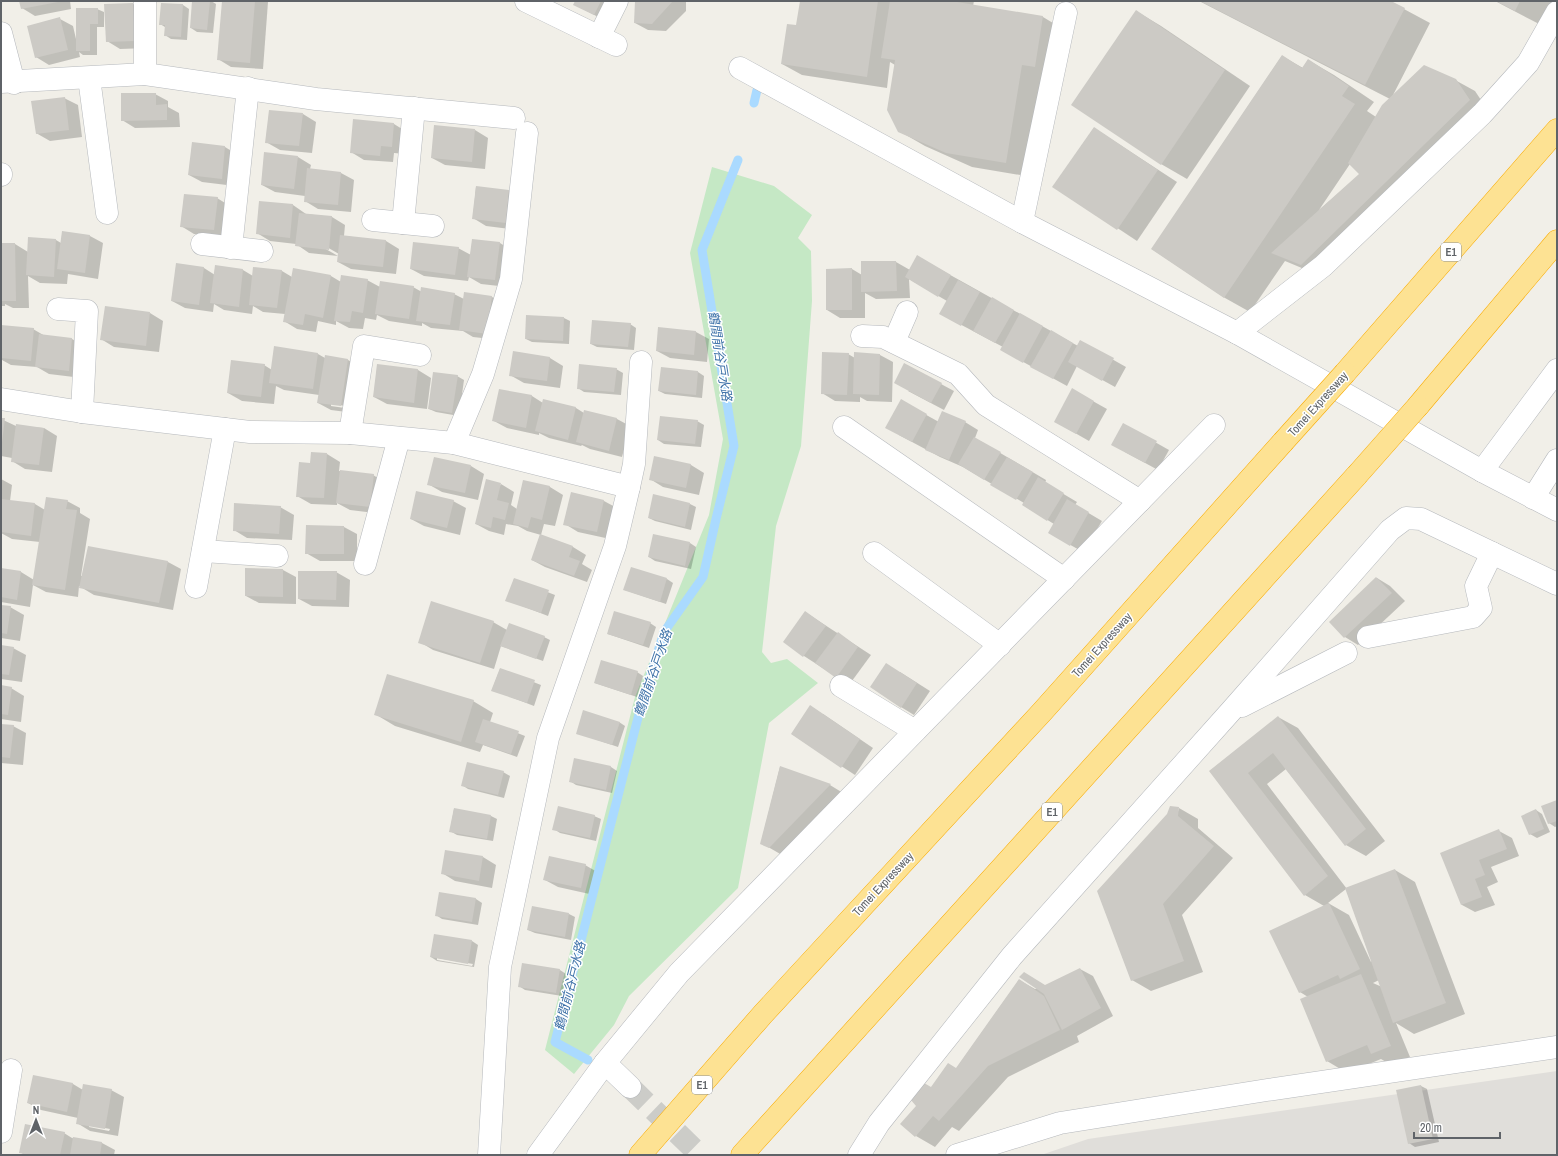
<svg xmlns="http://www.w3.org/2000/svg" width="1558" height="1156" font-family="'Archivo Narrow','Noto Sans JP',sans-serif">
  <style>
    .industrial { fill: #e0deda }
    .green { fill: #c5e8c5 }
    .shadow { fill: #0003; fill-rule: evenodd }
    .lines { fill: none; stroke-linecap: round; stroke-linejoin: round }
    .stream { stroke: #aadaff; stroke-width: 9 }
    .building { fill: #cccac5 }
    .minor-tunnel { stroke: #ccccc8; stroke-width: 22; stroke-dasharray: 22 11; stroke-linecap: butt }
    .minor-casing { stroke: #b5b8bc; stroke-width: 23 }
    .highway-casing { stroke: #f9ab00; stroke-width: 23 }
    .minor { stroke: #fff; stroke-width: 22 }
    .highway { stroke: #fde293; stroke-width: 22 }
    .highway-bridge-casing { stroke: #f9ab00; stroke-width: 23; stroke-linecap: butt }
    .highway-bridge { stroke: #fde293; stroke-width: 22 }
    .labels { text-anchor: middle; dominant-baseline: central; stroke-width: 3; stroke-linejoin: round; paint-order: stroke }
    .shield { fill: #fff; stroke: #8f9295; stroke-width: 1 }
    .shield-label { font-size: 11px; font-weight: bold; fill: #5f6368 }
    .street-label { font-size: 12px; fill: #5f6368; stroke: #fff }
    .water-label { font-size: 13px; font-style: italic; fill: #4174aa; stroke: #fff }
  </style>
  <rect width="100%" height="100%" fill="#f1efe8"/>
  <path class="industrial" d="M1557,1071V1155H1041L1088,1139Z"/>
  <path class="green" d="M712,167L774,186L812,215L798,238L811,251L812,301L801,446L776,526L762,652L771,663L787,659L818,683L769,723L738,888L629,996L614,1025L574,1074L545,1050L635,697L709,515L723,439L690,253Z"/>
  <g class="shadow">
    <path d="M21,1H70L71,9L35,16L22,8Z"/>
    <path d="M193,1H211L216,4L213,33L197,32L191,28Z"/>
    <path d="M223,1L268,2L263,69L231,67L218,59Z"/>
    <path d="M576,1H609L600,18L581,8Z"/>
    <path d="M636,1H686V11L666,31L648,30L635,23Z"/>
    <path d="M801,1H974L973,6L1043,17L1068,32L1032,177L972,167L925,146L899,131L895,65L890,62L887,88L802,75L782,64L797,26Z"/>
    <path d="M1199,1H1389L1430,23L1392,97L1455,80L1475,91L1489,112L1321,276L1285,261L1250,312L1225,298L1152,249L1282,56L1303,68L1308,60L1334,75L1374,102L1367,111L1376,117L1390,99ZM1350,164L1361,174L1319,210Z"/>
    <path d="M1495,1H1553L1541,25Z"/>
    <path d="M133,4L146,11L148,48L120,49L107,41Z"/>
    <path d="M162,4L183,5L189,9L187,40L171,39L165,35V27L160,24Z"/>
    <path d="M97,9L104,12V27H97V55H83L79,52L80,57L49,65L36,57L60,19L73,26L76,39Z"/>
    <path d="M1136,11L1161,26L1250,86L1187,179L1161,164Z"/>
    <path d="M155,94L168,101V107L179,113L180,127L135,128L122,120Z"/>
    <path d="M64,98L78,105L82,137L50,141L36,133Z"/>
    <path d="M303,114L316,122L312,153L280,150L266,142Z"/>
    <path d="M354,120L394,124L407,132L405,154L394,153L393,162L364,160L351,152Z"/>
    <path d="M1094,128L1177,182L1137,241L1054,186Z"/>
    <path d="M475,130L488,138L485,169L445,165L432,158Z"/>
    <path d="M193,143L225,147L238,155L235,186L202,182L189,175Z"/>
    <path d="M298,157L311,165L310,169L341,173L354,180L351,212L318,209L305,201V196L275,192L262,185Z"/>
    <path d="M476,187L509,191L522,198L519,230L486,226L473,218Z"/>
    <path d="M217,198L230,206L227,237L194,234L181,226Z"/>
    <path d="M260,202L293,205L306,214L332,217L345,225L344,236L386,241L399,249L396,274L351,269L338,262L339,254L325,246L324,248L338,256L309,253L296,244L270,241L257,233Z"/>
    <path d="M63,232L90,236L103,243L98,279L68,274L67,284L40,283L28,276L29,308H13L5,304V306H1V244H15L28,252L56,240L61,243Z"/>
    <path d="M500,243L513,251L508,287L481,284L469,277L468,281L424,276L411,269L458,248L471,255Z"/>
    <path d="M918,257L1078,346L1080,341L1126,367L1115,387L1077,366L1067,386L1014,357L1003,347L954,321L947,301L909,279L910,298L876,299L865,293V318H840L827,310L852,269L862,275V262H896L910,270Z"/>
    <path d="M177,265L204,268L215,275L216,266L243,270L253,276L282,271L292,277L331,276L341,282L367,280L380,287H413L422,292L454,294L464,299L492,297L505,304L500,340L473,337L463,331L431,328L422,323V326L389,321L377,315L376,320L365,318L363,329L349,328L336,321V325L318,321L316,332L297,329L284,321L285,314L263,312L253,306L252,314L224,310L214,304L213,312L185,308L172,301Z"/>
    <path d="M150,313L163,321L159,352L114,347L101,339Z"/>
    <path d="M564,318L570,321L569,344L532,342L526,339Z"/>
    <path d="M630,324L636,328L634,350L597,347L591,344Z"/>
    <path d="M1,326L33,329L45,336L72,339L85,346L82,378L49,374L37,367L11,365L2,360L1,370Z"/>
    <path d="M659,328L696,332L709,339L707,362L670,358L657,351Z"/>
    <path d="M275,348L318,354L325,358L348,360L361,367L354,413L331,410L318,403L319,395L284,390L276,386L274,404L242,401L228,393L264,365L272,370ZM331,404L346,406L345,408L331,406Z"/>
    <path d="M514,352L550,358L563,366L560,388L524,383L510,375Z"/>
    <path d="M855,353L880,355L893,362L892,402L867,401L860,397V402L835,401L822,393L848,354L855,358Z"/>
    <path d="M378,365L418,370L431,378L427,409L387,404L374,397Z"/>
    <path d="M662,368L698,372L704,376L702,398L665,394L659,391Z"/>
    <path d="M616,369L623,373L621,395L584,392L578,388Z"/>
    <path d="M457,376L464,380L459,416L436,412L429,409Z"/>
    <path d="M941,384L954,391L944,410L908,391Z"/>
    <path d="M500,390L532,396L543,403L576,408L584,413L617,419L630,426L622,457L590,449L582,445L581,446L549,438L539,433V435L507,428L494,421Z"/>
    <path d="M1073,390L1107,409L1089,441L1068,429Z"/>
    <path d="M901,401L939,422H965L978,430L975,438L1046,480L1045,483L1077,502L1075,505L1102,521L1083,552L1049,533L1054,524L1023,505L1024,503L963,467L940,457L899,435Z"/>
    <path d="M1,419L16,426L44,428L57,436L52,472L25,469L12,461V458L1,456Z"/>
    <path d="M697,421L704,425L701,447L664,444L658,440Z"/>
    <path d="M1123,424L1169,450L1158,470L1125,452Z"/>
    <path d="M327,454L340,462L339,471L373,475L386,483L383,514L350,510L337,503V505L311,504L297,496L311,464Z"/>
    <path d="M655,457L691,465L704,473L699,495L663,487L650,479Z"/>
    <path d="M471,466L484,474L478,500L442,492L428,484Z"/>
    <path d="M1,479L12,485L10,501L35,504L45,510L67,501L80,508V513L90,519L81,576L168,562L181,569L173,610L94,595L79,586L78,597L46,592L33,585L30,607L1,602V569L21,572L34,580L40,542L12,539L1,533Z"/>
    <path d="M524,481L550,487L563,495L555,526L544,524L541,535L527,531L518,526L506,524L504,535L489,531L476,524L501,484L514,492L511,505L517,509Z"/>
    <path d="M572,493L604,501L617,508L610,539L578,532L565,524Z"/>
    <path d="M453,501L466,508L460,535L424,526L411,519Z"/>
    <path d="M690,504L696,507L691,530L655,521L649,518Z"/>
    <path d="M280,507L294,515L292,540L247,538L234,530Z"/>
    <path d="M344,527L357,534V561H320L306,553Z"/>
    <path d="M541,536L573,547L586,555L582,564L592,570L587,582L545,567L532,560Z"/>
    <path d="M690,543L696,547L691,569L655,561L649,557Z"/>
    <path d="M246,569L283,570L296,577V604L259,603L246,596Z"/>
    <path d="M336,572L350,580L349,607L312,606L299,599Z"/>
    <path d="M1377,578L1390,586L1405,601L1358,645L1345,637L1330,622Z"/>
    <path d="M514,579L555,595L548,616L507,600Z"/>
    <path d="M667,579L673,583L666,604L625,590Z"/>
    <path d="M1,606L10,607L24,615L20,641L1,638Z"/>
    <path d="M805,612L871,655L849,685L804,656Z"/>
    <path d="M493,622L507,630L544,637L550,640L543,661L501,646L494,669L433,650L420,642Z"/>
    <path d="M650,623L656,627L649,648L608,634Z"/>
    <path d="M1,646L13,648L26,655L22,682L1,679Z"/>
    <path d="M500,669L541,685L534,706L492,690Z"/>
    <path d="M637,672L643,676L637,697L595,683Z"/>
    <path d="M900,672L930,691L914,715L901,707Z"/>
    <path d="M1,687L11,688L24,696L21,722L1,719Z"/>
    <path d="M473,701L493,713L490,722L525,736L517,757L483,745L480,752L395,726L375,714Z"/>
    <path d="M823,714L873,748L855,775L792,734Z"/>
    <path d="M1278,717L1298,728L1385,841L1366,856L1346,845L1286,769L1267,784L1347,889L1395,870L1415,882L1465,1014L1414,1034L1396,1023L1410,1057L1391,1065L1381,1059L1347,1073L1327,1061L1308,997L1300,992L1324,906L1305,895L1210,771ZM1346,889L1372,961L1371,962L1349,915L1328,903ZM1379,980L1382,987L1373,983Z"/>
    <path d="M619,722L625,726L618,747L577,733Z"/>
    <path d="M1,725L13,726L26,733L23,765L1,763Z"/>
    <path d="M575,759L611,767L617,771L612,793L576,785L570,781Z"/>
    <path d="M780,767L830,785L843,793L782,855L761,843Z"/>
    <path d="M503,772L510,776L504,798L468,789L462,785Z"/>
    <path d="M1557,801V826L1555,827L1549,823Z"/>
    <path d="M1179,808L1198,819V828L1233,858L1182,915L1203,972L1151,991L1132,980Z"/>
    <path d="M454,809L491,816L497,819L493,841L457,835L450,831Z"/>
    <path d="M1536,810L1542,814L1550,832L1537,838L1530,834Z"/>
    <path d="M594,816L601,819L596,841L560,833L554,829Z"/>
    <path d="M1499,831L1512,838L1519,856L1491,867L1498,882L1487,887L1495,905L1475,912L1462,905L1442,853Z"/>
    <path d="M483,857L496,865L492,888L455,881L442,873Z"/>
    <path d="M585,865L599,873L594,895L558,887L545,880Z"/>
    <path d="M440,893L476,899L482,903L478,925L442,919L436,915Z"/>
    <path d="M569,914L575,917L571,940L535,933L528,930Z"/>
    <path d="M472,941L478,945L474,967L437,961L431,957ZM437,958L473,964L472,966L437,960Z"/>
    <path d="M1080,969L1093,976L1113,1016L1077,1036L1079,1042L1008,1077L959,1131L952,1127L935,1147L916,1136L932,1088L956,1069L1019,980L1035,989L1045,986Z"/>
    <path d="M560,970L566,974L562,996L525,990L519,986Z"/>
    <path d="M34,1076L73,1084L83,1090H111L124,1097L118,1136L90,1131L77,1123L78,1118L41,1110L28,1103ZM89,1125L110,1129L109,1131L89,1127Z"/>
    <path d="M1421,1086L1427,1089L1439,1142L1415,1147L1409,1143Z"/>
    <path d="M64,1133L72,1138L102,1143L115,1150L114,1155H25L20,1152Z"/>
  </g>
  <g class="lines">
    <g class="stream">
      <path d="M754,103L757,90"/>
      <path d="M588,1060L555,1042L641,706L664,632L703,577L716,519L734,446L702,250L738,160"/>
    </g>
  </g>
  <g class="building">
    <path d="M19,1H58V2L21,9Z"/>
    <path d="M192,1H210L207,30L190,28Z"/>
    <path d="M222,1H255L250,63L217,60Z"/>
    <path d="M575,1H601L594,15L573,5Z"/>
    <path d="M635,1H673L652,24L634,23Z"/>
    <path d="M800,1H878L867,77L781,64L787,24L796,25Z"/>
    <path d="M890,1H951L1043,16L1035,67L1022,65L1006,163L946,153L898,132L887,110L895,60L881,58Z"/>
    <path d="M1200,1H1391L1405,8L1365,85Z"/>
    <path d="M1496,1H1520L1515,11Z"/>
    <path d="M133,3L135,41L106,42L104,4Z"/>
    <path d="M161,3L183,4L181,37L164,36L165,25H159Z"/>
    <path d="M76,8H98V24H90V51H76Z"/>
    <path d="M1136,10L1225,70L1161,165L1071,105Z"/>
    <path d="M60,17L68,50L35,58L27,26Z"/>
    <path d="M1282,55L1302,68L1308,59L1349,86L1342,96L1355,104L1224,298L1151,249Z"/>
    <path d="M1424,65L1456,79L1470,100L1301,265L1271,253L1359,174L1348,163L1382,105Z"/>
    <path d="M121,93H156V105L167,104V120L121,121Z"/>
    <path d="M65,97L69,130L36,134L31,101Z"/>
    <path d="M269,110L303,113L299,146L265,143Z"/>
    <path d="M353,119L394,123L392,147L381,146L380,156L350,153Z"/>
    <path d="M434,125L475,129L472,162L431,158Z"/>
    <path d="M1094,127L1158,170L1117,230L1052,187Z"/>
    <path d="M192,142L225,146L222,179L188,175Z"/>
    <path d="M264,152L298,156L294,189L261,185Z"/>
    <path d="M307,168L341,172L338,205L304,202Z"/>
    <path d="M476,186L509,190L506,223L472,219Z"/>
    <path d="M184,194L218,197L214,230L180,227Z"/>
    <path d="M259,201L293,204L290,238L256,234Z"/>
    <path d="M299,213L332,216L329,250L295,246Z"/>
    <path d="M62,231L90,235L85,273L57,269Z"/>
    <path d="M340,235L386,240L383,267L337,262Z"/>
    <path d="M28,237L56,239L54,277L26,275Z"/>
    <path d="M472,239L500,242L495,280L467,277Z"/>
    <path d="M413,242L459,247L455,275L410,269Z"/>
    <path d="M1,243H15L16,301H1Z"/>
    <path d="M917,255L951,275L938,297L905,277Z"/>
    <path d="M861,261H896L897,291L861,292Z"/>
    <path d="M176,263L204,267L199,305L171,301Z"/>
    <path d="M215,265L243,269L239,307L210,303Z"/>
    <path d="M253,267L282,270L277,308L249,305Z"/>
    <path d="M293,268L331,275L323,318L305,314L303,325L283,322Z"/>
    <path d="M852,268V310H826V269Z"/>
    <path d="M341,275L368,279L363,313L352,311L350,322L334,321Z"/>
    <path d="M958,280L980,292L961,326L939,314Z"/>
    <path d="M380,281L414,286L409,319L375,314Z"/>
    <path d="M421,287L455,293L450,325L416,321Z"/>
    <path d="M464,292L492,296L487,334L459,330Z"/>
    <path d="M992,297L1014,310L995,343L973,331Z"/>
    <path d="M105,306L150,312L146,346L100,340Z"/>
    <path d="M1020,313L1043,326L1023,363L1000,350Z"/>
    <path d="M526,315L564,317L563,341L525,339Z"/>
    <path d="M592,320L631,323L628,347L590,344Z"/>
    <path d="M1,325L34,328L31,361L1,358Z"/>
    <path d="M658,327L696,331L694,355L656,351Z"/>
    <path d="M1051,330L1073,343L1053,379L1030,367Z"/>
    <path d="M39,334L72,338L69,371L35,367Z"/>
    <path d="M1080,340L1114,358L1102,381L1068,362Z"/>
    <path d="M274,346L318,353L313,389L269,383Z"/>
    <path d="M513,351L550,357L547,381L509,376Z"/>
    <path d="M822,352L849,353L847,395L821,394Z"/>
    <path d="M854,352L880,354L879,395L853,394Z"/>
    <path d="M325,355L348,359L341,406L317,403Z"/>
    <path d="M231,360L265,364L261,397L227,393Z"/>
    <path d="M904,363L942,383L931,403L894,383Z"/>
    <path d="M377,364L418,369L414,403L373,397Z"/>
    <path d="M579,364L617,368L614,392L577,389Z"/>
    <path d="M661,367L698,371L696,395L658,391Z"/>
    <path d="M433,372L458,375L452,413L428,409Z"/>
    <path d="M1072,388L1094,401L1076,434L1054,422Z"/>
    <path d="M499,389L532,395L526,428L492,421Z"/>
    <path d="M543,399L576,407L568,440L535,431Z"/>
    <path d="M901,399L927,414L912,442L885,428Z"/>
    <path d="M584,410L617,418L609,451L576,442Z"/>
    <path d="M942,411L966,421L949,460L925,450Z"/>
    <path d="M660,416L698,420L695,444L657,440Z"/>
    <path d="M1,418H5L2,442H1Z"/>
    <path d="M1123,423L1157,441L1145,463L1111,445Z"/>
    <path d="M16,424L44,428L39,465L11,462Z"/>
    <path d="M974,437L1001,452L984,480L958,464Z"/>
    <path d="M311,452L327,453L324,498L296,497L299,462L310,463Z"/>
    <path d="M654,456L691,464L686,488L649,480Z"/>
    <path d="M434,457L471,465L465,493L427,485Z"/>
    <path d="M1007,457L1033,472L1016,500L990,485Z"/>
    <path d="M340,470L374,474L370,507L336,503Z"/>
    <path d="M1038,477L1064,493L1047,521L1022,505Z"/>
    <path d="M486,479L501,483L497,500L509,503L505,520L493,517L491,528L475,524Z"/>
    <path d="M523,480L550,486L542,520L531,517L528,528L513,524Z"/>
    <path d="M416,491L454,500L447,528L410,519Z"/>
    <path d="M571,492L604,500L597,532L563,525Z"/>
    <path d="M653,494L690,503L685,527L648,518Z"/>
    <path d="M46,497L68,500L66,509L77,510L65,590L32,585Z"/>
    <path d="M1,499L35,503L31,536L1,532Z"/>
    <path d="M1067,499L1089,512L1070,546L1048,533Z"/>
    <path d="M234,503L281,506L279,534L233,531Z"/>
    <path d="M306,525L344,526V554H305Z"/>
    <path d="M540,534L573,546L569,557L580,561L574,576L531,560Z"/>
    <path d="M653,534L690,542L685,566L648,557Z"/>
    <path d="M88,546L168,561L159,603L79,588Z"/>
    <path d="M631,567L667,578L660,602L623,590Z"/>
    <path d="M1,568L21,571L17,600L1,597Z"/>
    <path d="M245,568L283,569V597L245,596Z"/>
    <path d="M298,571H337L336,600L298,599Z"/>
    <path d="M1376,577L1392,593L1344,638L1329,622Z"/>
    <path d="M514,578L549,590L541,613L505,601Z"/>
    <path d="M431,601L494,621L480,663L418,643Z"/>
    <path d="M1,605L11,606L7,634L1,633Z"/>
    <path d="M614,611L651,622L643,645L607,634Z"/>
    <path d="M805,611L826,626L803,657L783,642Z"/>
    <path d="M509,623L545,636L536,659L500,646Z"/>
    <path d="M838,632L858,647L836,678L815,663Z"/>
    <path d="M1,645L14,647L9,675L1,674Z"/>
    <path d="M601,660L638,671L631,695L594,683Z"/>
    <path d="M886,663L917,683L901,708L870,687Z"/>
    <path d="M500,668L535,680L527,703L491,691Z"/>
    <path d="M387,674L474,700L461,742L374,715Z"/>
    <path d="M1,685L12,687L8,715L1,714Z"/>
    <path d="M810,705L860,739L841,768L791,734Z"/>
    <path d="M583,710L620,722L612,745L576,734Z"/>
    <path d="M1278,716L1366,829L1345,846L1273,753L1248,773L1328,876L1304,896L1209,771Z"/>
    <path d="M483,719L519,731L511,754L475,742Z"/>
    <path d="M1,724L14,725L10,758L1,757Z"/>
    <path d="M574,758L611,766L606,790L569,782Z"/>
    <path d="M467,762L504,771L498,795L461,786Z"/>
    <path d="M780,766L831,784L769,848L760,844Z"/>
    <path d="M1557,800V821L1548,824L1541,806Z"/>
    <path d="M558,806L595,815L590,838L552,830Z"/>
    <path d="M1170,806L1179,807L1178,816L1214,846L1163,904L1184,961L1131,981L1097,891L1167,814Z"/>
    <path d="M454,808L491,815L487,839L449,832Z"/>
    <path d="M1536,809L1544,829L1529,835L1521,816Z"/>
    <path d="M1499,829L1507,849L1479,860L1485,875L1475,879L1482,897L1461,905L1440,853Z"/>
    <path d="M445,850L483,856L479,881L441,874Z"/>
    <path d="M549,856L586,864L581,888L543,880Z"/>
    <path d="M1395,869L1446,1003L1393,1023L1345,888Z"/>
    <path d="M439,892L476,898L472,922L435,916Z"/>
    <path d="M1329,903L1360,969L1340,979L1338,975L1299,993L1269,931Z"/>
    <path d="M532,906L569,913L565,937L527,930Z"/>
    <path d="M434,934L472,940L468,964L430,957Z"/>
    <path d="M522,963L560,969L556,993L518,987Z"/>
    <path d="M1080,968L1101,1008L1062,1030L1044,994L1019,977L1024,972L1045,985Z"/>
    <path d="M1361,974L1391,1046L1371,1054L1367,1045L1326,1062L1300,999Z"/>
    <path d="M1019,979L1044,996L1060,1030L988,1066L939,1121L933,1116L915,1137L900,1124L916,1106L911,1100L924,1083L931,1087L948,1063L956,1068Z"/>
    <path d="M33,1075L73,1083L67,1112L27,1103Z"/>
    <path d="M83,1084L112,1089L105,1129L76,1124Z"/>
    <path d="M1421,1085L1433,1139L1408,1144L1396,1090Z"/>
    <path d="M25,1124L65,1132L60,1155H30L19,1153Z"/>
    <path d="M73,1137L102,1142L100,1155H70Z"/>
  </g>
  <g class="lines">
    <path class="minor-tunnel" d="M630,1087L700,1155"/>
    <defs>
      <g id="minor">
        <path d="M145,1V74"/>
        <path d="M526,1L616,45"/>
        <path d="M1,33L14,83"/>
        <path d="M599,37L617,1"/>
        <path d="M740,68L1022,222L1237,333L1482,471L1557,510"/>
        <path d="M89,78L107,213"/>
        <path d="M1,82L145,74L316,99L514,118"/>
        <path d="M1,174V175"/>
        <path d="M373,220L433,226"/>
        <path d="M1022,222L1066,13"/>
        <path d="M403,223L414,108"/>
        <path d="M202,244L262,251"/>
        <path d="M231,248L248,88"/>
        <path d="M58,309L87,311L82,412"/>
        <path d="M1237,333L1323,266L1482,114L1528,63L1557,12"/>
        <path d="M862,336L883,337L958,374L986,405L1140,501"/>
        <path d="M894,342L907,312"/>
        <path d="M1,399L82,412L250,432L350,433L454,443L629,487L615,546L548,738L500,967L489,1155"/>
        <path d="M844,427L1064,579"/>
        <path d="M350,433L364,346L420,355"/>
        <path d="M454,443L483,374L511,279L527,133"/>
        <path d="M1482,471L1557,370"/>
        <path d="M629,487L634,464L641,362"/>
        <path d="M1533,498L1557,460"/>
        <path d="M203,551L277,556"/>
        <path d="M874,553L1000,645"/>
        <path d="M365,564L399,438"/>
        <path d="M196,587L225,429"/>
        <path d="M1368,637L1473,617L1481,608L1476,586L1492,553"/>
        <path d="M841,686L915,731"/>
        <path d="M1242,706L1346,653"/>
        <path d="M605,1063L630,1087"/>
        <path d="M1,1132L11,1070"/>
        <path d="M538,1155L605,1063L679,973L1214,425"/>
        <path d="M859,1155L879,1123L1012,956L1231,711L1390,530L1406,518L1421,519L1557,584"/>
        <path d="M957,1155L1060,1123L1267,1090L1557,1047"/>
      </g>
      <g id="highway">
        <path d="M1345,373L1557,130"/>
        <path d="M1418,406L1557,241"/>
        <path d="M640,1155L763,1014L1042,712L1283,442"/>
        <path d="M742,1155L1357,475"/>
      </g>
    </defs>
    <use href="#minor" class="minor-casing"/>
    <use href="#highway" class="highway-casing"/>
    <use href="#minor" class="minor"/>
    <use href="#highway" class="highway"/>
    <defs>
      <g id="highway-bridge">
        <path d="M1283,442L1345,373"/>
        <path d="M1357,475L1418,406"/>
      </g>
    </defs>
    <use href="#highway-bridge" class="highway-bridge-casing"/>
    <use href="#highway-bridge" class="highway-bridge"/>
  </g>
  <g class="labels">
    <g class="shield">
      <rect x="1441" y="243" width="20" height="18" rx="3"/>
      <rect x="1042" y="803" width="20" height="18" rx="3"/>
      <rect x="692" y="1076" width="20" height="18" rx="3"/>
    </g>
    <g class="shield-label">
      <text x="1451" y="252">E1</text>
      <text x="1052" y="812">E1</text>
      <text x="702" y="1085">E1</text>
    </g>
    <g class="street-label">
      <text transform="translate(1318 404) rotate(-48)">Tomei Expressway</text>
      <text transform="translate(1102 645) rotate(-48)">Tomei Expressway</text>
      <text transform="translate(883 884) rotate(-47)">Tomei Expressway</text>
    </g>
    <g class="water-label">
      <text transform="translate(720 356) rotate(81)">鶴間前谷戸水路</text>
      <text transform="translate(653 673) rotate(-71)">鶴間前谷戸水路</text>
      <text transform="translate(570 986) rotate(-76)">鶴間前谷戸水路</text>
    </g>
  </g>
  <rect width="1558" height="1156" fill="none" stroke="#5f6368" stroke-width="4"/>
  <g transform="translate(36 1120)" stroke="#ffffff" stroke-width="3" paint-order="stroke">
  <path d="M0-3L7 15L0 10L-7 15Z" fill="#5f6368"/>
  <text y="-6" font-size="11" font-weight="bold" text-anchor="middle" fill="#5f6368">N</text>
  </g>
  <path d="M1414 1132v6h86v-6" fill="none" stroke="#5f6368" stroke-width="2"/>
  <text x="1420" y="1132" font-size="12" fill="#5f6368" stroke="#ffffff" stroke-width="3" paint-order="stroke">20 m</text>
</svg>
